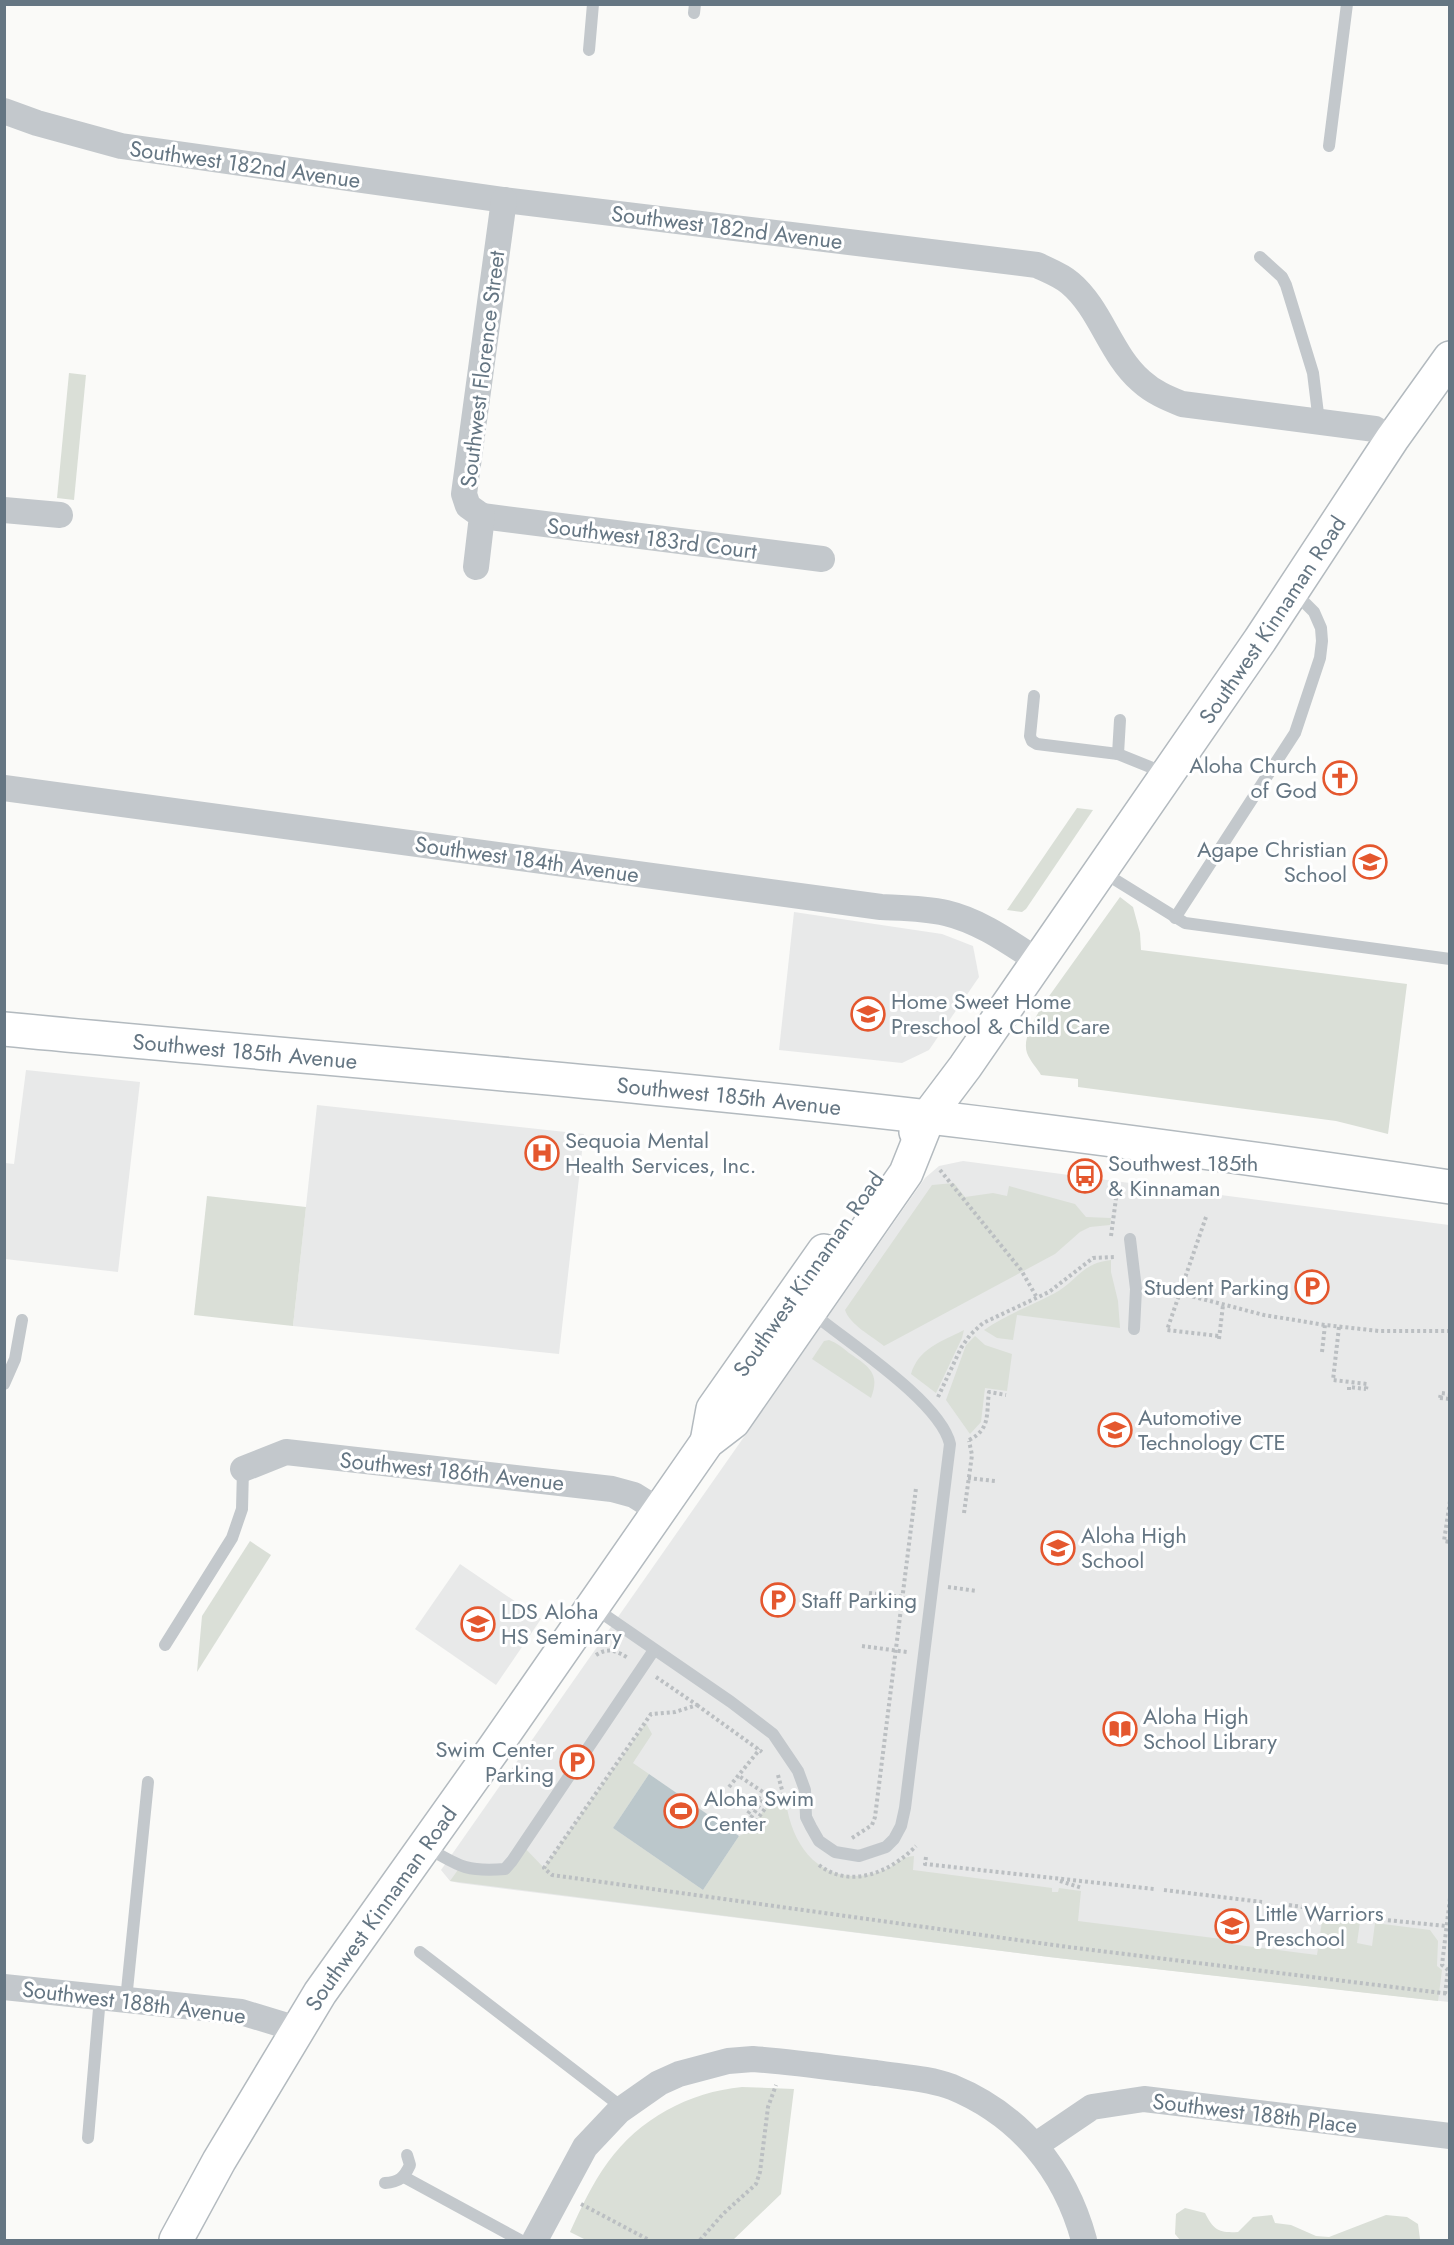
<svg xmlns="http://www.w3.org/2000/svg" width="1454" height="2245" font-family="Jost,sans-serif">
  <style>
    .built { fill: #e8e9e9 }
    .green { fill: #dadfd7 }
    .water { fill: #bbc7cb }
    .lines { fill: none; stroke-linecap: round; stroke-linejoin: round }
    .secondary-casing { stroke: #b3babf; stroke-width: 36 }
    .path { stroke: #bbbfc2; stroke-width: 4; stroke-dasharray: 3 3; stroke-linecap: butt }
    .service { stroke: #c3c8cc; stroke-width: 12 }
    .minor { stroke: #c3c8cc; stroke-width: 26 }
    .secondary { stroke: #fff; stroke-width: 33 }
    .labels { text-anchor: middle; dominant-baseline: central; stroke-width: 6; stroke-linejoin: round; paint-order: stroke }
    .street-label { font-size: 22px; fill: #657683; stroke: #fff }
    .poi-label { font-size: 22px; fill: #657683; stroke: #fff; text-anchor: start }
  </style>
  <rect width="100%" height="100%" fill="#fafaf8"/>
  <g class="built">
    <path d="M794,912L942,934L973,946L979,977L929,1050L902,1063L779,1050Z"/>
    <path d="M26,1070L140,1082L118,1272L5,1259V1163L14,1164Z"/>
    <path d="M317,1105L584,1134L559,1354L293,1326Z"/>
    <path d="M963,1161L1449,1225V2002L1049,1957L459,1883L450,1881L441,1870L925,1178L939,1166Z"/>
    <path d="M460,1564L541,1619L496,1685L415,1629Z"/>
  </g>
  <g class="green">
    <path d="M69,373L86,375L74,500L57,498Z"/>
    <path d="M1077,808L1093,810L1026,909L1022,912L1007,910Z"/>
    <path d="M1120,897L1133,907L1140,933L1141,950L1407,984L1388,1134L1336,1121L1078,1087V1079L1041,1075C1037,1068 1030,1061 1027,1053C1022,1038 1035,1019 1042,1006Z"/>
    <path d="M954,1183L965,1197L993,1193L1007,1196L1009,1186L1075,1204L1086,1217L1111,1218L1110,1225L1090,1227L1080,1232L1055,1254L884,1346C872,1336 850,1325 845,1310L932,1185Z"/>
    <path d="M207,1196L306,1207L293,1326L194,1315Z"/>
    <path d="M1111,1260V1272L1118,1301L1120,1328L1017,1315L1013,1340L997,1338L984,1330C1007,1314 1031,1306 1055,1293C1078,1280 1082,1263 1111,1260Z"/>
    <path d="M964,1330L962,1338L936,1393L911,1374C919,1348 941,1342 964,1330Z"/>
    <path d="M975,1336L985,1345L1012,1354L1007,1391L985,1388L981,1422L970,1434L946,1400L966,1345Z"/>
    <path d="M829,1340C837,1343 843,1348 849,1353C868,1366 881,1373 871,1398L812,1359L824,1341Z"/>
    <path d="M250,1541L271,1555L197,1672L202,1616Z"/>
    <path d="M646,1723L652,1734L633,1763L649,1774L613,1828L703,1890L739,1836L748,1832L769,1803L786,1802C793,1853 828,1890 882,1871C894,1867 902,1856 914,1856L913,1870L1052,1888V1892H1058L1059,1888L1081,1891L1078,1921L1230,1940V1944L1317,1955L1322,1921L1344,1923L1350,1921L1360,1922L1357,1943L1372,1946L1375,1923L1430,1930L1438,1941L1437,1966L1442,1970L1438,2001L1049,1957L450,1881L460,1867L505,1868L522,1845L544,1868Z"/>
    <path d="M742,2087L794,2089L781,2194L733,2240H586L570,2232C581,2208 592,2184 608,2162C639,2119 689,2092 742,2087Z"/>
    <path d="M1185,2208L1205,2213C1214,2230 1218,2233 1238,2232L1253,2217L1272,2215L1275,2223L1291,2225L1316,2236L1329,2237L1386,2215L1407,2217L1418,2224L1420,2239L1180,2240L1175,2234L1176,2214Z"/>
  </g>
  <path class="water" d="M649,1774L739,1836L703,1890L613,1828Z"/>
  <g class="lines">
    <defs>
      <g id="secondary">
        <path id="s1" d="M4,1029C329,1060 655,1084 979,1123C1136,1142 1293,1164 1450,1187"/>
        <path id="s2" d="M916,1132L965,1067L1260,640L1392,439L1450,358"/>
        <path d="M707,1442L713,1409L824,1251"/>
        <path id="s3" d="M176,2240L219,2161L320,1993L495,1747L707,1442L733,1422L906,1173L928,1118"/>
      </g>
    </defs>
    <use href="#secondary" class="secondary-casing"/>
    <g class="path">
      <path d="M940,1170L1021,1270L1036,1296"/>
      <path d="M1083,1187L1087,1164"/>
      <path d="M1206,1217L1167,1330L1219,1336"/>
      <path d="M1111,1236L1117,1191"/>
      <path d="M1152,1286L1264,1315L1325,1325L1379,1331H1450"/>
      <path d="M1339,1327L1333,1380L1367,1384L1366,1389"/>
      <path d="M1219,1339L1223,1305"/>
      <path d="M1322,1352L1325,1325"/>
      <path d="M1349,1390V1387L1366,1389"/>
      <path d="M938,1397L961,1348L970,1335L983,1323L1049,1292L1093,1258L1115,1257"/>
      <path d="M1440,1398L1441,1393L1450,1394"/>
      <path d="M1440,1398L1450,1399"/>
      <path d="M969,1440C991,1429 986,1414 989,1392L1006,1395"/>
      <path d="M968,1478L995,1481"/>
      <path d="M1450,1501L1444,1541L1450,1542"/>
      <path d="M964,1513L972,1455L969,1441"/>
      <path d="M1449,1518H1450"/>
      <path d="M1449,1526H1450"/>
      <path d="M948,1587L977,1591"/>
      <path d="M869,1593L903,1597"/>
      <path d="M862,1646L907,1652"/>
      <path d="M596,1655C608,1647 617,1651 628,1658"/>
      <path d="M656,1677L697,1705L675,1712L651,1714L544,1868L552,1875L1068,1947L1450,1994"/>
      <path d="M697,1705L762,1752"/>
      <path d="M778,1775L786,1805"/>
      <path d="M729,1787L760,1749"/>
      <path d="M730,1823L740,1825L759,1798L763,1800L743,1829L748,1832L769,1803L766,1794L739,1776"/>
      <path d="M852,1838L872,1825L875,1817L916,1488"/>
      <path d="M926,1857L925,1864L1154,1889"/>
      <path d="M819,1865C851,1890 892,1871 916,1846"/>
      <path d="M1060,1881L1082,1888"/>
      <path d="M1164,1890L1262,1902"/>
      <path d="M1289,1905L1362,1916"/>
      <path d="M1376,1919L1446,1926"/>
      <path d="M1445,1994L1448,1970L1442,1965L1450,1898"/>
      <path d="M581,2204L649,2240"/>
      <path d="M700,2240L723,2214L756,2184L760,2172L768,2107L776,2085"/>
    </g>
    <g class="service">
      <path d="M694,13L695,4"/>
      <path d="M589,50L593,4"/>
      <path d="M1329,146L1347,4"/>
      <path d="M1260,257L1282,277L1286,285L1313,373L1319,422"/>
      <path d="M1034,696L1030,736L1032,741L1037,744L1118,754L1165,773"/>
      <path d="M1118,754L1120,720"/>
      <path d="M1101,871L1185,923L1450,959"/>
      <path d="M1175,918L1295,733L1320,658L1322,641L1321,628L1314,612L1293,591"/>
      <path d="M1130,1239L1136,1289L1134,1329"/>
      <path d="M4,1384L15,1359L22,1320"/>
      <path d="M593,1607L731,1702L773,1734L798,1771L805,1790L806,1817L811,1827L819,1841L835,1852L859,1856L886,1847L894,1839L901,1826L905,1808L950,1444C940,1401 847,1342 811,1312"/>
      <path d="M165,1645L232,1538L242,1509L243,1469"/>
      <path d="M426,1847C459,1866 465,1872 505,1869L512,1861L654,1650"/>
      <path d="M420,1952L623,2108"/>
      <path d="M126,2000L148,1782"/>
      <path d="M88,2138L100,1997"/>
      <path d="M404,2177L520,2240"/>
      <path d="M385,2183C399,2182 404,2178 410,2165L407,2155"/>
    </g>
    <g class="minor">
      <path d="M4,111L37,123L121,146L504,200L1037,265C1047,270 1061,275 1070,283C1101,309 1110,354 1141,381C1153,392 1167,398 1182,404L1375,429L1392,439"/>
      <path d="M4,510L60,515"/>
      <path d="M482,516L822,559"/>
      <path d="M476,567L482,516L468,506L464,494L504,200"/>
      <path d="M4,788L881,907C903,908 925,908 946,913C980,921 1009,942 1038,961"/>
      <path d="M243,1469L286,1452L612,1489L634,1495L658,1510"/>
      <path d="M4,1987L241,2012L297,2029"/>
      <path d="M1036,2145L1092,2107L1144,2099L1450,2136"/>
      <path d="M535,2240L585,2147L619,2111L659,2083L679,2074L728,2061L753,2059C794,2062 835,2068 876,2073C901,2077 928,2078 952,2087C1020,2115 1065,2170 1084,2240"/>
    </g>
    <use href="#secondary" class="secondary"/>
  </g>
  <defs>
    <symbol id="church-ring" viewBox="-11 -11 22 22"><circle r="9.5" fill="#fff" stroke="#e4572e" stroke-width="1.5"/><path d="M-1.2-6h2.4v3.5h3.3v2.4h-3.3V6h-2.4V-.1h-3.3v-2.4h3.3Z" fill="#e4572e"/></symbol>
    <symbol id="school-ring" viewBox="-11 -11 22 22"><circle r="9.5" fill="#fff" stroke="#e4572e" stroke-width="1.5"/><path d="M0-5L7-2L0 1L-7-2ZM-4 1L0 2.5L4 1V4Q0 6-4 4Z" fill="#e4572e"/></symbol>
    <symbol id="hospital-ring" viewBox="-11 -11 22 22"><circle r="9.5" fill="#fff" stroke="#e4572e" stroke-width="1.5"/><path d="M-5-5h3v3.5h4V-5h3V5h-3V1.5h-4V5h-3Z" fill="#e4572e"/></symbol>
    <symbol id="bus-ring" viewBox="-11 -11 22 22"><circle r="9.5" fill="#fff" stroke="#e4572e" stroke-width="1.5"/><path d="M-5-6H5V4H4V6H2V4H-2V6H-4V4H-5ZM-3.5-4V0h7V-4ZM-3.5 1.2v1.5H-2V1.2ZM2 1.2v1.5H3.5V1.2Z" fill="#e4572e"/></symbol>
    <symbol id="parking-ring" viewBox="-11 -11 22 22"><circle r="9.5" fill="#fff" stroke="#e4572e" stroke-width="1.5"/><path d="M-3.5-5.5H1a3.5 3.5 0 0 1 0 7H-1V5.5H-3.5ZM-1-3.4V-.6H.8a1.4 1.4 0 0 0 0-2.8Z" fill="#e4572e"/></symbol>
    <symbol id="library-ring" viewBox="-11 -11 22 22"><circle r="9.5" fill="#fff" stroke="#e4572e" stroke-width="1.5"/><path d="M-6-4Q-3-5.5-.7-3.5V5Q-3 3-6 4ZM6-4Q3-5.5 .7-3.5V5Q3 3 6 4Z" fill="#e4572e"/></symbol>
    <symbol id="stadium-ring" viewBox="-11 -11 22 22"><circle r="9.5" fill="#fff" stroke="#e4572e" stroke-width="1.5"/><path d="M0-5a6.5 5 0 1 0 0 10a6.5 5 0 1 0 0-10ZM-3.5-1.8h7v3.6h-7Z" fill="#e4572e"/></symbol>
  </defs>
  <g fill-rule="evenodd">
    <use href="#church-ring" x="1321" y="759" width="38" height="38"/>
    <use href="#school-ring" x="1351" y="843" width="38" height="38"/>
    <use href="#school-ring" x="849" y="995" width="38" height="38"/>
    <use href="#hospital-ring" x="523" y="1134" width="38" height="38"/>
    <use href="#bus-ring" x="1066" y="1157" width="38" height="38"/>
    <use href="#parking-ring" x="1293" y="1268" width="38" height="38"/>
    <use href="#school-ring" x="1096" y="1411" width="38" height="38"/>
    <use href="#school-ring" x="1039" y="1529" width="38" height="38"/>
    <use href="#parking-ring" x="759" y="1581" width="38" height="38"/>
    <use href="#school-ring" x="459" y="1605" width="38" height="38"/>
    <use href="#library-ring" x="1101" y="1710" width="38" height="38"/>
    <use href="#parking-ring" x="558" y="1743" width="38" height="38"/>
    <use href="#stadium-ring" x="662" y="1792" width="38" height="38"/>
    <use href="#school-ring" x="1213" y="1907" width="38" height="38"/>
  </g>
  <g class="labels">
    <g class="street-label">
      <text transform="translate(245 164) rotate(8)">Southwest 182nd Avenue</text>
      <text transform="translate(727 227) rotate(7)">Southwest 182nd Avenue</text>
      <text transform="translate(482 369) rotate(-83)">Southwest Florence Street</text>
      <text transform="translate(652 538) rotate(7)">Southwest 183rd Court</text>
      <text stroke="none"><textPath href="#s2" startOffset="624">Southwest Kinnaman Road</textPath></text>
      <text transform="translate(527 859) rotate(8)">Southwest 184th Avenue</text>
      <text stroke="none"><textPath href="#s1" startOffset="242">Southwest 185th Avenue</textPath></text>
      <text stroke="none"><textPath href="#s1" startOffset="728">Southwest 185th Avenue</textPath></text>
      <text transform="translate(808 1274) rotate(-55)">Southwest Kinnaman Road</text>
      <text transform="translate(452 1471) rotate(6)">Southwest 186th Avenue</text>
      <text stroke="none"><textPath href="#s3" startOffset="390">Southwest Kinnaman Road</textPath></text>
      <text transform="translate(134 2002) rotate(7)">Southwest 188th Avenue</text>
      <text transform="translate(1255 2113) rotate(7)">Southwest 188th Place</text>
    </g>
    <g class="poi-label">
      <text x="1317" y="765" text-anchor="end">Aloha Church<tspan x="1317" dy="25">of God</tspan></text>
      <text x="1347" y="849" text-anchor="end">Agape Christian<tspan x="1347" dy="25">School</tspan></text>
      <text x="891" y="1001">Home Sweet Home<tspan x="891" dy="25">Preschool &amp; Child Care</tspan></text>
      <text x="565" y="1140">Sequoia Mental<tspan x="565" dy="25">Health Services, Inc.</tspan></text>
      <text x="1108" y="1163">Southwest 185th<tspan x="1108" dy="25">&amp; Kinnaman</tspan></text>
      <text x="1289" y="1287" text-anchor="end">Student Parking</text>
      <text x="1138" y="1417">Automotive<tspan x="1138" dy="25">Technology CTE</tspan></text>
      <text x="1081" y="1535">Aloha High<tspan x="1081" dy="25">School</tspan></text>
      <text x="801" y="1600">Staff Parking</text>
      <text x="501" y="1611">LDS Aloha<tspan x="501" dy="25">HS Seminary</tspan></text>
      <text x="1143" y="1716">Aloha High<tspan x="1143" dy="25">School Library</tspan></text>
      <text x="554" y="1749" text-anchor="end">Swim Center<tspan x="554" dy="25">Parking</tspan></text>
      <text x="704" y="1798">Aloha Swim<tspan x="704" dy="25">Center</tspan></text>
      <text x="1255" y="1913">Little Warriors<tspan x="1255" dy="25">Preschool</tspan></text>
    </g>
  </g>
  <rect width="1454" height="2245" fill="none" stroke="#657683" stroke-width="12"/>
</svg>
